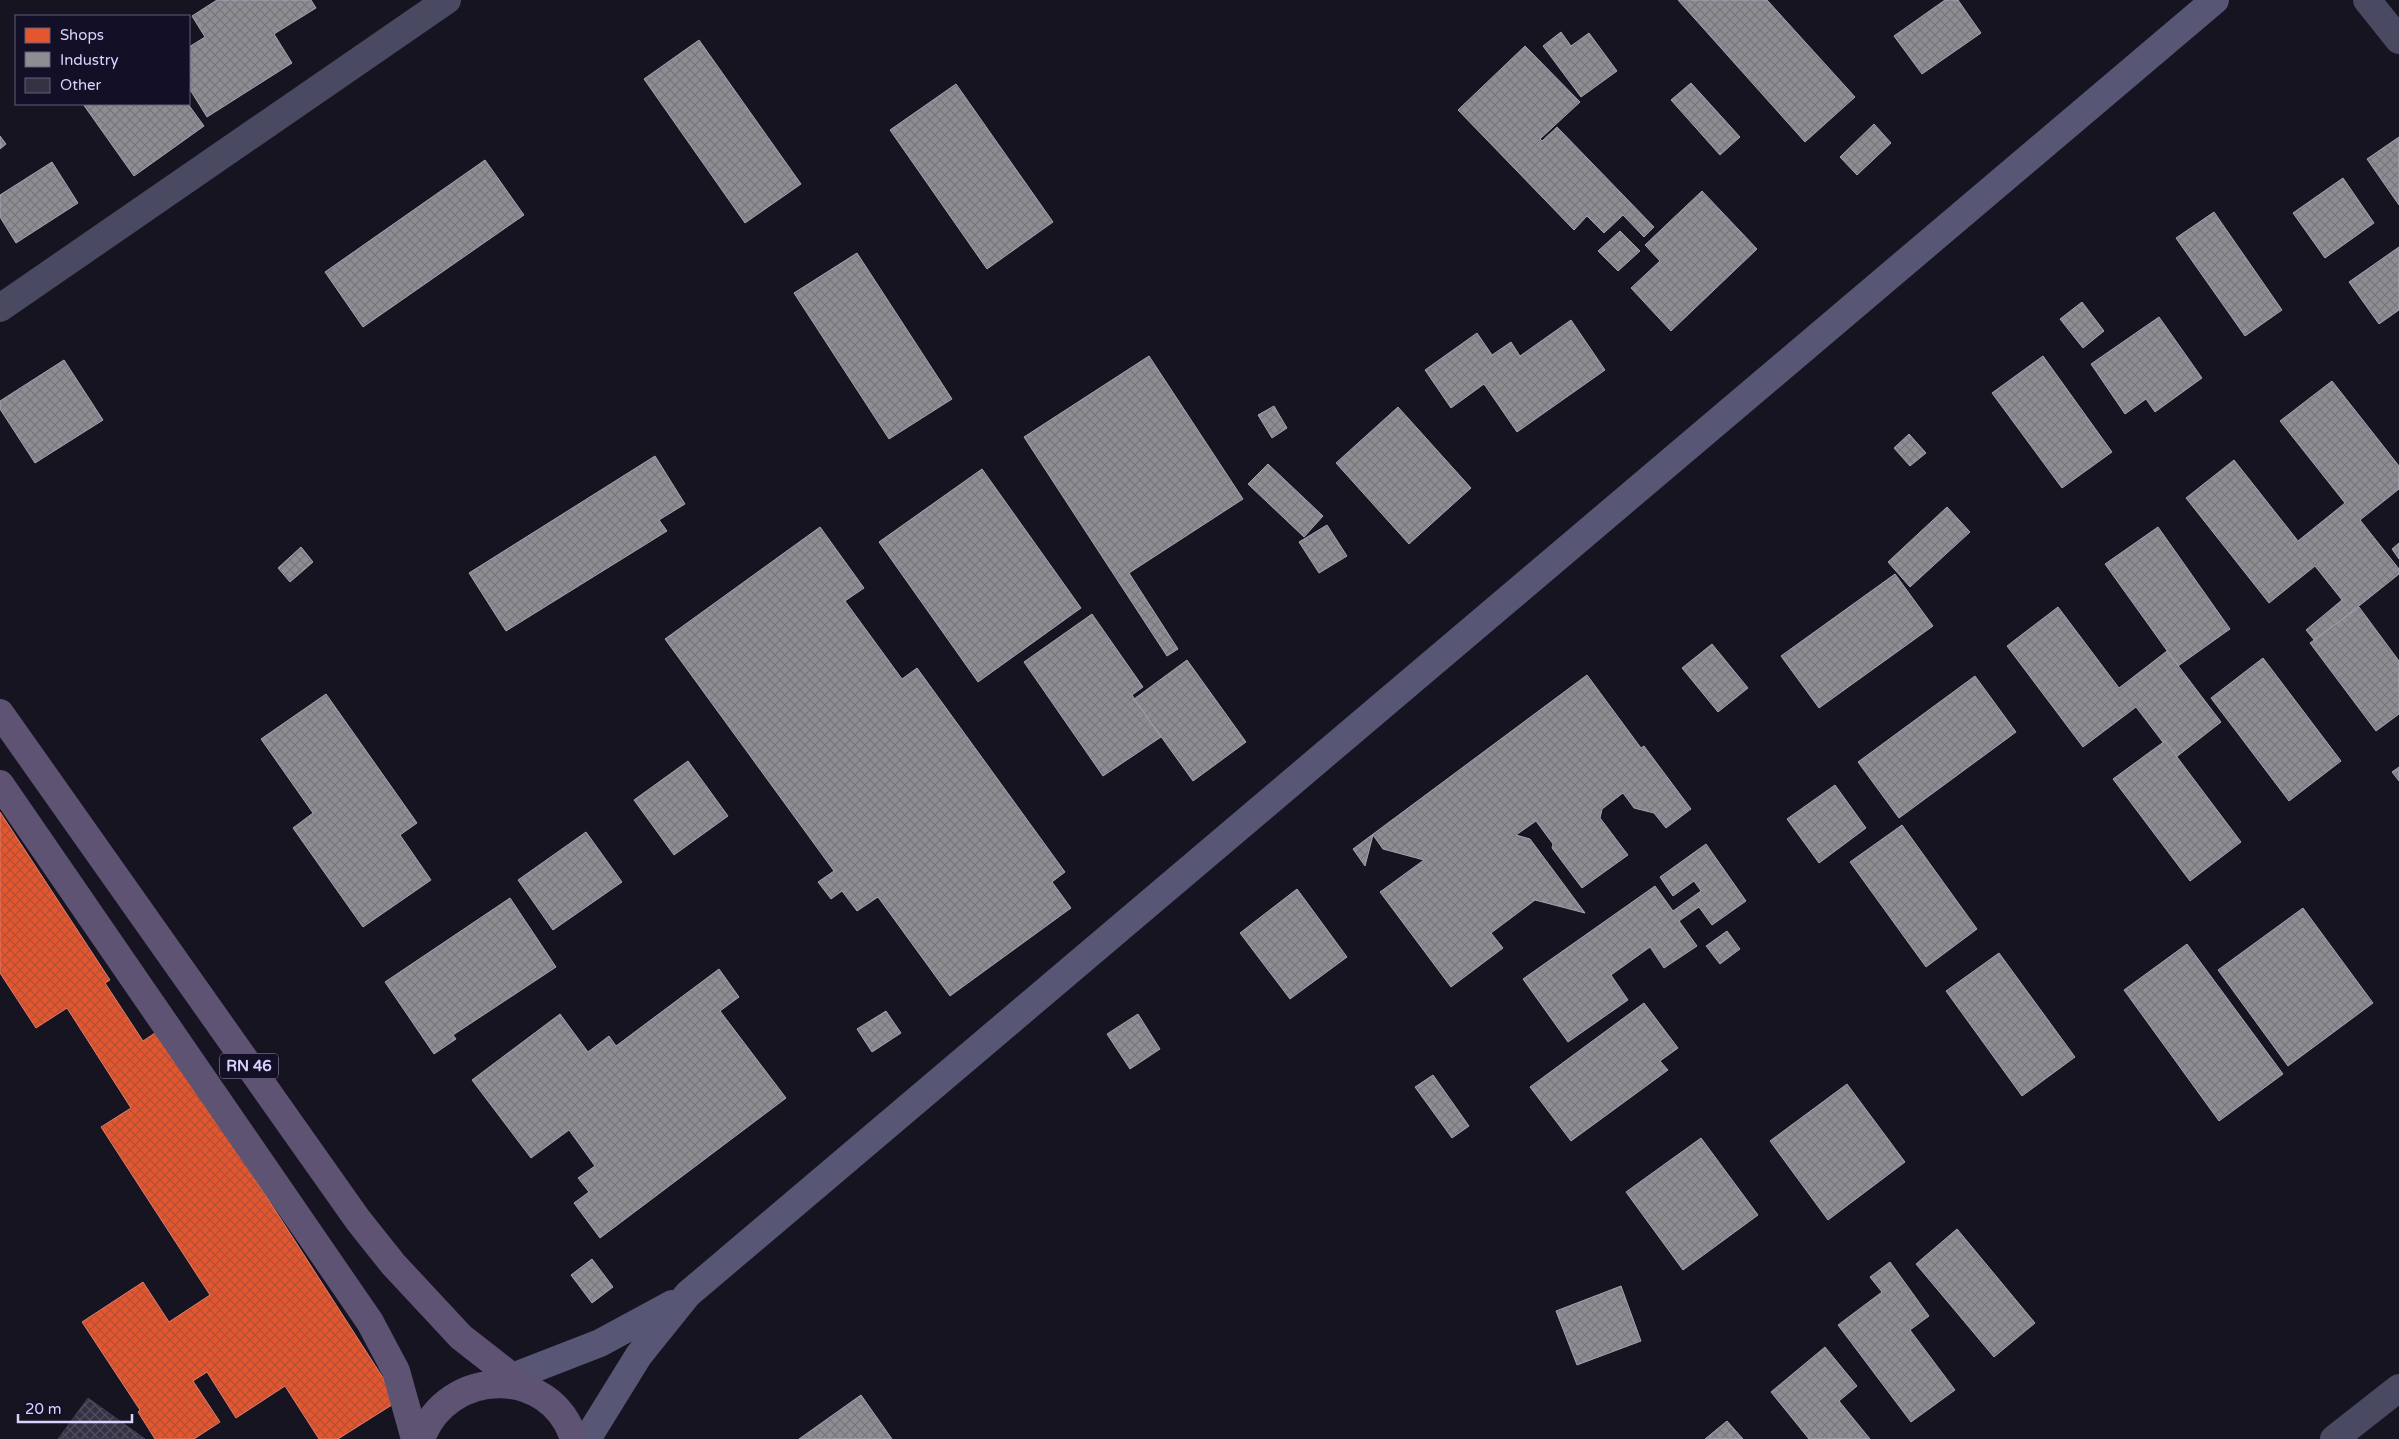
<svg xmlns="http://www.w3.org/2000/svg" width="2399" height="1439" font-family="'Varela Round',sans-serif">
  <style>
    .shops { fill: url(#shops-cross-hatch); stroke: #e17c6d }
    .industry { fill: url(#industry-cross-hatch); stroke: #a4a2b3 }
    .building { fill: url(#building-cross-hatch); stroke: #433f54 }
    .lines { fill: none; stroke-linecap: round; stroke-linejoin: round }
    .street { stroke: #4a4962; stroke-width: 28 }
    .secondary { stroke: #575674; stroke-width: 28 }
    .primary { stroke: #5e5373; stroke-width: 28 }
    .labels { text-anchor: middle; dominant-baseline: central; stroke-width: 5; stroke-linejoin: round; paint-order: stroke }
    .shield { fill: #130f26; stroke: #9e99be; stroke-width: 1 }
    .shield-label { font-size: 15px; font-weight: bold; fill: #d9d4ff }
  </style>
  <defs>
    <pattern id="shops-cross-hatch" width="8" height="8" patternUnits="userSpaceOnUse" patternTransform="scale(1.25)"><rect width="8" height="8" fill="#e4572e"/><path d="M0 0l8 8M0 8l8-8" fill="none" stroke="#b35037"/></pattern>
    <pattern id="industry-cross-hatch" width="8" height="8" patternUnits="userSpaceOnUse" patternTransform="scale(1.25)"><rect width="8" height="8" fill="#8d8d92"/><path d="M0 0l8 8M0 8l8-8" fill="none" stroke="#76767d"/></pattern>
    <pattern id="building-cross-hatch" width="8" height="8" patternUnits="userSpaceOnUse" patternTransform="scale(1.25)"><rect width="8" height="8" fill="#343243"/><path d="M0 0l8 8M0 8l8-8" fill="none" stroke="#514f5f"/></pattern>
  </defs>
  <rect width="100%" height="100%" fill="#161421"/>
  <path class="shops" d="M0,812L110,980L105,983L143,1041L164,1027L183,1067L398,1401L338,1439H319L285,1386L236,1418L207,1372L193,1381L220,1422L194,1439H155L138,1412L140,1410L82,1322L143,1282L169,1322L210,1295L101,1127L131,1108L67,1008L36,1028L0,973Z"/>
  <g class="industry">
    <path d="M217,0H311L316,8L274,34L292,63L207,117L189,88V47L205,37L192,16Z"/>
    <path d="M1678,0H1767L1855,97L1805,142Z"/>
    <path d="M1945,0H1958L1981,33L1922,74L1894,36Z"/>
    <path d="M1561,32L1571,46L1589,33L1617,71L1581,97L1543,46Z"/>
    <path d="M699,40L801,184L745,223L644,79Z"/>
    <path d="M1525,46L1580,102L1540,139L1542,141L1557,127L1654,227L1644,237L1623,215L1604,233L1587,216L1574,230L1458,110Z"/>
    <path d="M1691,83L1740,137L1720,155L1671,100Z"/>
    <path d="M956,84L1053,222L987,269L890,130Z"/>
    <path d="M83,104H188L204,126L134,176Z"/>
    <path d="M1874,124L1891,143L1857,175L1840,157Z"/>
    <path d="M0,136L6,144L0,149Z"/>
    <path d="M2399,137V205L2367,159Z"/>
    <path d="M485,160L524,215L363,327L325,272Z"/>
    <path d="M52,162L78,203L16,243L0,217V195Z"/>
    <path d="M2343,178L2374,223L2325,258L2293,213Z"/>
    <path d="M1702,191L1757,249L1671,331L1631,288L1660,261L1645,245Z"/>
    <path d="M2214,212L2282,310L2245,336L2176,238Z"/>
    <path d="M1620,231L1640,251L1618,271L1598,251Z"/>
    <path d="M2399,247V310L2379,324L2349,282Z"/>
    <path d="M857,253L952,399L889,439L794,293Z"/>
    <path d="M2082,302L2104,331L2083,348L2060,319Z"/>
    <path d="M2159,317L2202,378L2155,412L2146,399L2125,414L2091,364Z"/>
    <path d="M1571,320L1605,370L1517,432L1484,384L1451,408L1425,370L1477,333L1492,355L1511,342L1520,356Z"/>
    <path d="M1149,356L1243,499L1129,573L1178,649L1167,656L1024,437Z"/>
    <path d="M2043,356L2112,452L2062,488L1992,393Z"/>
    <path d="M64,360L103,420L35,463L0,409V401Z"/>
    <path d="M2332,381L2399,466V489L2360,520L2399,569V574L2315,641L2306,630L2342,600L2315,566L2269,603L2186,498L2234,460L2298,541L2345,503L2280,421Z"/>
    <path d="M1274,406L1287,428L1272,438L1258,415Z"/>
    <path d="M1398,407L1471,488L1409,544L1336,463Z"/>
    <path d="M1909,434L1926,453L1910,466L1894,448Z"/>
    <path d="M655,456L685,504L659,520L667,531L506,631L469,573Z"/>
    <path d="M1268,464L1323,516L1304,537L1248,484Z"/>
    <path d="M982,469L1081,608L978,682L879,542Z"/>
    <path d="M1947,507L1970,532L1910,587L1888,562Z"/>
    <path d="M1327,525L1347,556L1319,573L1299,542Z"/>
    <path d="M820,527L864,588L845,601L902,679L917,668L1065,872L1052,882L1071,908L950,996L878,897L857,911L842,891L831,899L818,882L834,871L665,639Z"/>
    <path d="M2158,527L2230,629L2178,666L2105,564Z"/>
    <path d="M2399,543V559L2392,549Z"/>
    <path d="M301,547L313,562L290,582L278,568Z"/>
    <path d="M1895,574L1933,626L1819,708L1781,656Z"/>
    <path d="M2058,607L2119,688L2167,651L2221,722L2175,758L2136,707L2083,747L2007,646Z"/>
    <path d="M2359,607L2399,661V714L2376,731L2310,643Z"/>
    <path d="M1092,614L1143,687L1132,695L1161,737L1103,776L1024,662Z"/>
    <path d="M1712,644L1748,688L1718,712L1682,668Z"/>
    <path d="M2263,658L2341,761L2289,801L2211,698Z"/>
    <path d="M1187,660L1246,742L1193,781L1134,699Z"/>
    <path d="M1587,675L1641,748L1644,746L1691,809L1666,828L1654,813L1634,808L1623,793L1602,809L1600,818L1628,855L1582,888L1552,848L1553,844L1536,821L1516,835L1530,839L1585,913L1535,900L1491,933L1503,948L1451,987L1380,892L1424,860L1383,849L1373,835L1365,866L1353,849Z"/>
    <path d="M1975,676L2016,732L1899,818L1858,762Z"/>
    <path d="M326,694L417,823L400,835L431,880L363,927L293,828L313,813L261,739Z"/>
    <path d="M2165,741L2241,842L2190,881L2113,779Z"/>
    <path d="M688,761L728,816L674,855L634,800Z"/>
    <path d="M2399,767V781L2392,772Z"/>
    <path d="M1835,785L1866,828L1819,863L1787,819Z"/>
    <path d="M1902,825L1977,929L1926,967L1850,862Z"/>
    <path d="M586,832L622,882L553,930L518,880Z"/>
    <path d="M1706,844L1746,901L1712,925L1699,907L1679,921L1697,946L1664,968L1650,947L1611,975L1628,1000L1568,1042L1523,979L1655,886L1673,911L1701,891L1694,881L1673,896L1660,877Z"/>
    <path d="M1297,889L1347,957L1290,999L1240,933Z"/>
    <path d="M510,898L556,967L453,1035L456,1039L434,1054L385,982Z"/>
    <path d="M2303,908L2373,1003L2288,1066L2218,970Z"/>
    <path d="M1727,931L1740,949L1720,964L1706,946Z"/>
    <path d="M2187,944L2283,1074L2219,1121L2124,990Z"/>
    <path d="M1999,953L2075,1057L2022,1096L1946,991Z"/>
    <path d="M719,969L739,997L720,1011L786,1098L600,1238L574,1203L589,1192L578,1178L595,1166L569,1130L531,1158L472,1080L560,1014L588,1052L609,1036L616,1046Z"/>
    <path d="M1644,1003L1678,1048L1660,1061L1668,1070L1571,1141L1530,1087Z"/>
    <path d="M886,1011L901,1033L872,1052L857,1029Z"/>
    <path d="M1138,1014L1160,1049L1130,1069L1107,1034Z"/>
    <path d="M1433,1075L1469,1126L1452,1138L1415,1087Z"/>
    <path d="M1847,1084L1905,1162L1828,1220L1770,1141Z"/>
    <path d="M1701,1138L1758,1215L1683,1270L1626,1192Z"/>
    <path d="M1957,1229L2035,1323L1994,1357L1916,1264Z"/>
    <path d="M592,1259L613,1287L592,1303L571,1275Z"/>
    <path d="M1890,1262L1929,1316L1910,1330L1955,1390L1911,1422L1838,1325L1882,1292L1870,1277Z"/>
    <path d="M1621,1286L1641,1341L1577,1365L1556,1311Z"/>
    <path d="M1825,1347L1857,1386L1839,1401L1870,1439H1809L1771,1392Z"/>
    <path d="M861,1395L892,1439H799Z"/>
    <path d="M1727,1421L1743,1439H1705Z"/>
  </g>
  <path class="building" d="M88,1398L145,1439H58Z"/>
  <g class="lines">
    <g class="street">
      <path d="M2367,0L2399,40"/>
      <path d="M0,308L447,0"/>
      <path d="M2334,1439L2399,1388"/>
    </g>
    <g class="secondary">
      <path d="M497,1383L600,1343L672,1304"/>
      <path d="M587,1439L639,1355L688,1294L2215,0"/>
    </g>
    <g class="primary">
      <path d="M0,713L358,1220L393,1264L461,1337L529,1390"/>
      <path d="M0,784L370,1322L396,1371L415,1439"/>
      <path d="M421,1439C447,1367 551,1365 574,1439"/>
    </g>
  </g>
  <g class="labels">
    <rect class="shield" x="220" y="1053.5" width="58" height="25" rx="4"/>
    <g class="shield-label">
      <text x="249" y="1066">RN 46</text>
    </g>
  </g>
  <rect x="15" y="15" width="175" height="90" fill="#130f26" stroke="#625e7d"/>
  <rect x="25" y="28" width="25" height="15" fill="#e4572e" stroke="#625e7d"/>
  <text x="60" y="40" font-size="15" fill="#d9d4ff">Shops</text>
  <rect x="25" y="52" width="25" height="15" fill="#8d8d92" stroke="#625e7d"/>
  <text x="60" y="65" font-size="15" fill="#d9d4ff">Industry</text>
  <rect x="25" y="78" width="25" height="15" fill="#343243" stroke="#625e7d"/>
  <text x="60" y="90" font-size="15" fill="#d9d4ff">Other</text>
  <path d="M18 1414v8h114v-8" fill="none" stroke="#d9d4ff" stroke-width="2.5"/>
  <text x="25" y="1414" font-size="15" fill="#d9d4ff" stroke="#130f26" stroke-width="4" paint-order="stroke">20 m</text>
</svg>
